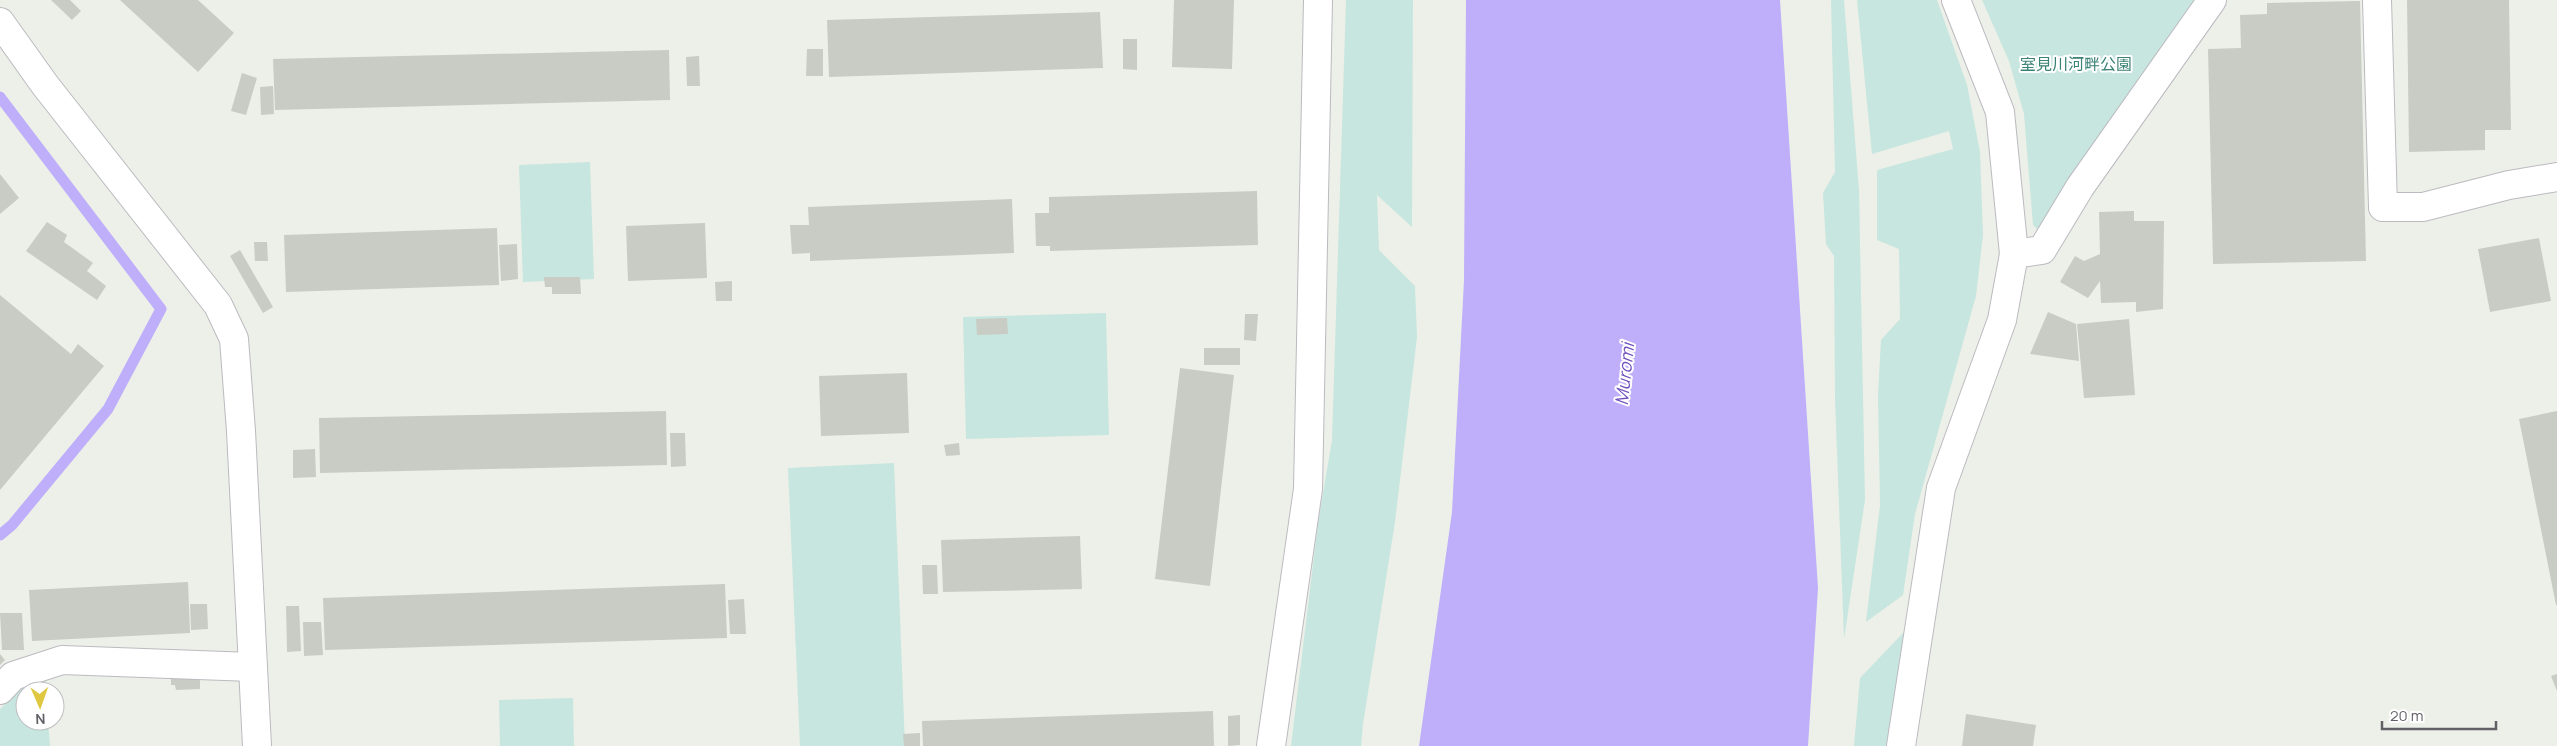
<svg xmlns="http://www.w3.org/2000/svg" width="2557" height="746" font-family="Manrope,'Noto Sans JP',sans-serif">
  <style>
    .green { fill: #c7e6df }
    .water { fill: #bfaffa }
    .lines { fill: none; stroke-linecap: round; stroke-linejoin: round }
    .stream { stroke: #bfaffa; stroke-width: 11 }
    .building { fill: #c8ccc4 }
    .minor-casing { stroke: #bcbac0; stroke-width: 30 }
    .tertiary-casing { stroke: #bcbac0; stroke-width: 30 }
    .minor { stroke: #fff; stroke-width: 28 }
    .tertiary { stroke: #fff; stroke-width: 28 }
    .labels { text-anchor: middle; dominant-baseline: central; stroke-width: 4; stroke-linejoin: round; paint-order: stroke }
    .park-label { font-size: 16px; fill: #3b8276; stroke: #fff }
    .water-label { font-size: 18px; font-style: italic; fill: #7151bd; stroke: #fff }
  </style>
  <rect width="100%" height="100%" fill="#ecf0e8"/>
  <g class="green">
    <path d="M1346,0H1413L1412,227L1377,195L1379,250L1415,286L1417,337L1395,522L1363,724L1361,746H1291L1318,523L1332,440Z"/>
    <path d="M1831,0H1844L1859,190L1865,500L1844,639L1835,398L1834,256L1826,244L1823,193L1835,172Z"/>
    <path d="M1857,0H1937L1967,85L1980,152L1983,235L1976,296L1915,514L1903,595L1866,622L1880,505L1878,395L1881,340L1900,319L1899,249L1877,240V170L1953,149L1949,131L1872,154Z"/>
    <path d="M1982,0H2204L2045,229H2037L2033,225L2024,114L2009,61Z"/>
    <path d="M590,162L594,279L523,282L519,165Z"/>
    <path d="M1106,313L1109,435L966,439L963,317Z"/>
    <path d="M894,463L905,746H800L788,468Z"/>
    <path d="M1905,631L1887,746H1854L1860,678Z"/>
    <path d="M44,668L46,691H25V721H48L50,746H0V709Z"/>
    <path d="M573,698L574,746H500L499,700Z"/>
  </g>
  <path class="water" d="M1466,0H1780L1818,588L1808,746H1419L1452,512L1464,280Z"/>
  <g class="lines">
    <path class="stream" d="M0,97L161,309L108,409L12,525L0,535"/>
  </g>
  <g class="building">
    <path d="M51,0H70L81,11L72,20Z"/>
    <path d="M120,0H198L234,33L198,72Z"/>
    <path d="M1174,0H1234L1232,69L1172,67Z"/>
    <path d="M2407,0H2509L2511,130H2485V150L2409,152Z"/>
    <path d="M2360,1L2366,261L2213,264L2208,49L2241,48L2240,15L2267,14V3Z"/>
    <path d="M1100,12L1103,68L829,77L827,20Z"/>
    <path d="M1123,39H1137V70L1123,69Z"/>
    <path d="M807,49H823V76H806Z"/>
    <path d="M669,50L670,100L275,110L273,59Z"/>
    <path d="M699,56L700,86H687L686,57Z"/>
    <path d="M242,73L257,78L246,115L231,111Z"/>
    <path d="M273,86L274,114L261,115L260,87Z"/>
    <path d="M0,174L19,198L0,214Z"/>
    <path d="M1257,191L1258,245L1050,251V246H1036L1035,213H1049V197Z"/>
    <path d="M1012,199L1014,253L810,261V253L792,254L790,225H809L808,207Z"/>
    <path d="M2134,211V221H2164L2163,309L2136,312V302L2101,303L2100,281L2088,298L2060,282L2075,256L2084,261L2100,254L2099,212Z"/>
    <path d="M47,222L67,235L64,242L93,263L87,271L106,286L97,300L26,251Z"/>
    <path d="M705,223L707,278L628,281L626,226Z"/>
    <path d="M497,228L499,285L286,292L284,235Z"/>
    <path d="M2539,238L2551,301L2490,312L2478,249Z"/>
    <path d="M254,242H267L268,261H255Z"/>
    <path d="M517,244L518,279L501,281L499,245Z"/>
    <path d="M240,250L273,307L263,313L230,256Z"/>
    <path d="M544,277H580L581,294H552V287H545Z"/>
    <path d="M732,281V301H716L715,282Z"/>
    <path d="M0,295L71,354L78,344L104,366L0,490Z"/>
    <path d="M2048,312L2076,324L2079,361L2030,354Z"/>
    <path d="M1245,314H1258L1256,341L1244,340Z"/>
    <path d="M1007,318L1008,334L977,335L976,319Z"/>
    <path d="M2129,319L2135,395L2084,398L2077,324Z"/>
    <rect x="1204" y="348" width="36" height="17"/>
    <path d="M1180,368L1234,375L1210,586L1155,579Z"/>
    <path d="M907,373L909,433L821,436L819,376Z"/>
    <path d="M666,411L667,465L320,473L319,418Z"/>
    <path d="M2557,411V605H2556L2519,419Z"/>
    <path d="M670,433H685L686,466L671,467Z"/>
    <path d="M959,443L960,455L946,456L944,445Z"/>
    <path d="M315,449L316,477L293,478V450Z"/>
    <path d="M1080,536L1082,589L943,592L941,540Z"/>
    <path d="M922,565H937L938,594H923Z"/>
    <path d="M188,582L190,633L32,641L29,590Z"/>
    <path d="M725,584L727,638L325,650L323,598Z"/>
    <path d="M744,599L746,634H730L728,600Z"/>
    <path d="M190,604H207L208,629L191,630Z"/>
    <path d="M286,606H299L301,651L287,652Z"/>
    <path d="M0,613H22L24,650H2Z"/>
    <path d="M303,622H321L323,655L304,656Z"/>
    <path d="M0,654L5,660L0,665Z"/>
    <path d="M2557,674V691L2551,676Z"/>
    <path d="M200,678V689L176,690L175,685H171V679Z"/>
    <path d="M1213,711L1214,746H923L922,721Z"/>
    <path d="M1966,714L2036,725L2033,746H1962Z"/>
    <path d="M1240,715V745L1228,746V716Z"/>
    <path d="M920,733V746H904L903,734Z"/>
  </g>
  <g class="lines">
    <defs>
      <g id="minor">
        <path d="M1956,0L2000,112L2014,254L2042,250L2080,187L2212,0"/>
        <path d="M2377,0L2383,207"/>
        <path d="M0,690L13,676L62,660L252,667"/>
      </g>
      <g id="tertiary">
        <path d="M0,22L45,85L218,305L234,339L241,431L257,746"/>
        <path d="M2383,207H2423L2509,185L2557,177"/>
        <path d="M1271,746L1308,489L1318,0"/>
        <path d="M1901,746L1941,488L2002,320L2014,254"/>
      </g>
    </defs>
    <use href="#minor" class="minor-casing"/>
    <use href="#tertiary" class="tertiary-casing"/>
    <use href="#minor" class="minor"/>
    <use href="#tertiary" class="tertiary"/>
  </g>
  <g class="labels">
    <g class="park-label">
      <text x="2076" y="64">室見川河畔公園</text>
    </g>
    <g class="water-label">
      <text transform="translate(1624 374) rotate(-84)">Muromi</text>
    </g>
  </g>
  <g transform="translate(40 706) rotate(178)"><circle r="24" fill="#ffffff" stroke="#c0bfc2"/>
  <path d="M0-4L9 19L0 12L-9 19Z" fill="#dfc840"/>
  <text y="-8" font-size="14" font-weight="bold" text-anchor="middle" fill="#625f67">N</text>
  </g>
  <path d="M2382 721v8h114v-8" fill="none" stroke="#625f67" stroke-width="2.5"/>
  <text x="2390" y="721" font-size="15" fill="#625f67" stroke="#ffffff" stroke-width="4" paint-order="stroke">20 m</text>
</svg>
